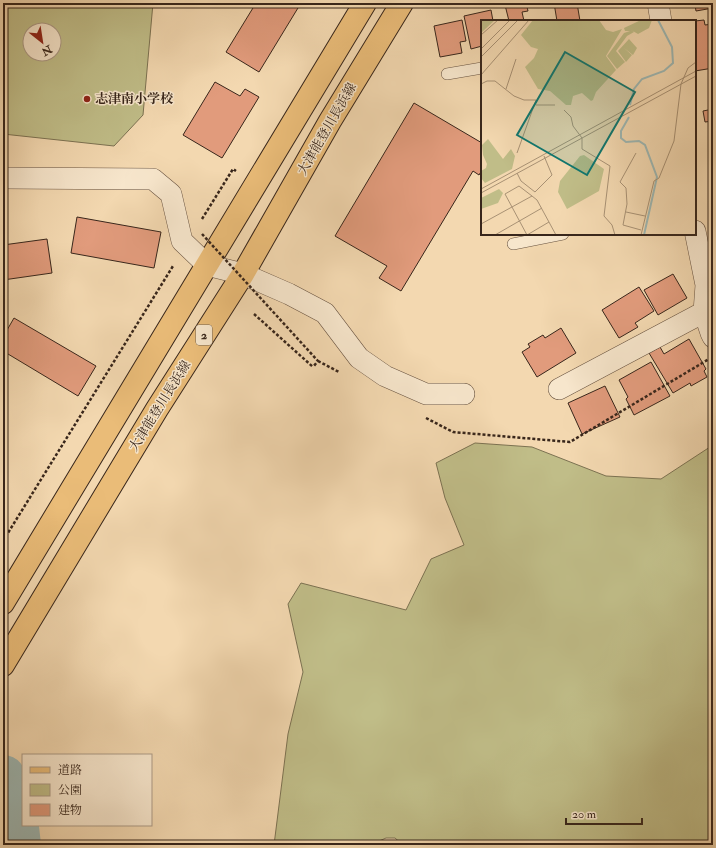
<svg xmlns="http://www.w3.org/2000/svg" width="716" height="848" font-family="'IM FELL Double Pica','Noto Serif JP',serif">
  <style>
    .green { fill: #c0bd88; stroke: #7c7252; fill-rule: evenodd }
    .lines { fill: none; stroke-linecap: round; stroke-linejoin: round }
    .river { stroke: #9eb8b4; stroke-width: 46 }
    .building { fill: #e19b7c; stroke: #38261b }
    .service-casing { stroke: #675240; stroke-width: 12 }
    .minor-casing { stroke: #675240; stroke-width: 22 }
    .primary-casing { stroke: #38261b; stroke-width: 24 }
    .path { stroke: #38261b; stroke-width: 2.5; stroke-dasharray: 3 2; stroke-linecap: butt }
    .service { stroke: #f7e6cc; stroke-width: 11 }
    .minor { stroke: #f7e6cc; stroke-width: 21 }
    .primary { stroke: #eabc78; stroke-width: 22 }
    .path-bridge { stroke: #38261b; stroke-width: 2.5; stroke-dasharray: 3 2; stroke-linecap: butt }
    .poi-dot { fill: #8f2418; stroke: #f7e6cc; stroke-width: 1.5 }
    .labels { text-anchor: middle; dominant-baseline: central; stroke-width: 3; stroke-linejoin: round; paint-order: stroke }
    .shield { fill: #f7e6cc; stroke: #716050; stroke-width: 1 }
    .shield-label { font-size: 12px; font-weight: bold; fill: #38261b }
    .poi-label { font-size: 13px; font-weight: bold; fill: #38261b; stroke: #f7e6cc; text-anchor: start }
    .street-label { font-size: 13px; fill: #38261b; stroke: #f7e6cc }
    .inset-river { fill: none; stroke: #9eb8b4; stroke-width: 2 }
    .inset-road { fill: none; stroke: #a89174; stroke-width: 1 }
    .view { fill: #0f766e; fill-opacity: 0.15; stroke: #0f766e; stroke-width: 2 }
    .inset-edge { fill: none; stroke: #38261b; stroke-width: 2 }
  </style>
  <rect width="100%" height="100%" fill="#f3d8b0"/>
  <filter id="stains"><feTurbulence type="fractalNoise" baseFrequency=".005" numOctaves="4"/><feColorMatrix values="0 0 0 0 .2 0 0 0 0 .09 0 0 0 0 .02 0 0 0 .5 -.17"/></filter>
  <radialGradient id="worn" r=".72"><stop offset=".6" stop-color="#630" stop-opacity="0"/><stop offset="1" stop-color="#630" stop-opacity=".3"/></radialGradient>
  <g class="green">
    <path d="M3,3H153L143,115L114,146L3,134ZM30,30H54V54H30Z"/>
    <path d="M475,443L532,447L606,476L661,479L713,445V845H403L395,838H386L370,845H274L288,734L303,672L288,604L301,583L406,610L431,559L464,545L445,498L436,463Z"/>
  </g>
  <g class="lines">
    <path class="river" d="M3,778L14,810L18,845"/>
  </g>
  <g class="building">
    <path d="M256,3H301L259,72L226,52Z"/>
    <path d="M513,3H526L528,11L522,12L524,21H509L505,5Z"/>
    <path d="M554,3H577L580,21H557Z"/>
    <path d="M688,3H713V8L696,11L695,5L689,6Z"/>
    <path d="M491,10L493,21H482V46L471,49L464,16Z"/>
    <path d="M462,20L466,41L460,42L462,53L440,57L434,26Z"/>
    <path d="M704,20L705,25L713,24V68L695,71V21Z"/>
    <path d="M215,82L240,96L245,89L259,97L222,158L183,135Z"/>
    <path d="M414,103L482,143V170L479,175L473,171L401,291L379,278L387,266L335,236Z"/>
    <path d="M713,109V121L705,122L703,111Z"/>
    <path d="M77,217L161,232L154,268L71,253Z"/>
    <path d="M47,239L52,273L3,280V245Z"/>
    <path d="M673,274L687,298L658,315L644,290Z"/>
    <path d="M639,287L654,311L635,323L638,327L619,338L602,310Z"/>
    <path d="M14,318L96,366L78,396L3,351V337Z"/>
    <path d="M561,328L576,353L537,377L522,352L530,347L528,344L543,335L545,338Z"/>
    <path d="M689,339L706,369L704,371L707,377L691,386L690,383L673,393L649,353L660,347L664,354Z"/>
    <path d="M651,362L670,396L634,415L626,399L628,397L619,380Z"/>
    <path d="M605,386L620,417L582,434L568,403Z"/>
  </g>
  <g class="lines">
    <defs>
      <g id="service">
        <path d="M447,74L482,68"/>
        <path d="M513,244L563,234"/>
      </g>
      <g id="minor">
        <path d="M658,3L661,21"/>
        <path d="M3,178L153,179L171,194L182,241L207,265L243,274L289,294L325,313L359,358L385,376L426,394H464"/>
        <path d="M695,231L706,285L704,312L711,333L713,337"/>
        <path d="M559,389L704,312"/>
      </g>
      <g id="primary">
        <path d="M3,603L365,3"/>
        <path d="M3,665L157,409L243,274L330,121L402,3"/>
      </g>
    </defs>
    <use href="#service" class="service-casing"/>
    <use href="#minor" class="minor-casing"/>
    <use href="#primary" class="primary-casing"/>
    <g class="path">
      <path d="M202,219L233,169L236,171"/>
      <path d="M254,314L313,367"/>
      <path d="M318,361L339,372"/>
      <path d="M426,418L453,432L570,442L709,359"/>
      <path d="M3,541L173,266"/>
    </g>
    <use href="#service" class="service"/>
    <use href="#minor" class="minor"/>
    <use href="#primary" class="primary"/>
    <path class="path-bridge" d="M202,234L318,361L313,367"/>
  </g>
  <circle class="poi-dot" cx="87" cy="99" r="4"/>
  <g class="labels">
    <rect class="shield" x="196" y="325" width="16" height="20" rx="3"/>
    <g class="shield-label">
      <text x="204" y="335">2</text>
    </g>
    <g class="poi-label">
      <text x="95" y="99">志津南小学校</text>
    </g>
    <g class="street-label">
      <text transform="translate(327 129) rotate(-60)">大津能登川長浜線</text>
      <text transform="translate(160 406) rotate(-58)">大津能登川長浜線</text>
    </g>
  </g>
  <g transform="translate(481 20)">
    <rect width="215" height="215" fill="#f3d8b0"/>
    <path d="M0,0H14L0,13ZM52,0H118L125,10L132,12L141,9L125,36L135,50L115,72L112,80L110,81L101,73L92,76L90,85H85L69,71L57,69L44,47L53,38L57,29L50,27L40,15ZM160,0H171L168,8L157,14L150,10L153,12L146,16L135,31L144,42L136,49L126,36L143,13L149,11H144L143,8ZM148,19L156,28L152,35L143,28L151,35L145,42L137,31ZM7,119L22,139L30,129L34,136L31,149L4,163L0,158V151L5,148L6,144L2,135L1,125ZM103,135L123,149L118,171L86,189L77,172L79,161L99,136ZM18,169L22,173L17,183L0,189V178Z" fill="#c0bd88"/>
    <path class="inset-river" d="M149,85L153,69L161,59L183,51L192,43L191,27L177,0M148,97L140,111V118L145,122L158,121L164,125L176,157L163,215"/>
    <path class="inset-road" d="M0,15L17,0M0,29L29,0M0,37L37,0M0,55L48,0M0,64L6,61H14L33,76L43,80H55L36,133M25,69L35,39M55,85H74M83,90L90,97L92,106L101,118V129L129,146L123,196L131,205L134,215M155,133L139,162L145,168L146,184L142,205L160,210M36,153L40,161L54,172L71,155L63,136M0,169L215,51M0,173L215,56M145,192L164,196M68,202L46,215L24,174L38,166L51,176L56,180L75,215M0,204L51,176M14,215L61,188M160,215L173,161L178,158L193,121L200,64L207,48L215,42"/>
    <path class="view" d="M84,32L154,72L106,155L36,115Z"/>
    <rect width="215" height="215" class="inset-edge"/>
  </g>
  <rect width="716" height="848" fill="none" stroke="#f3d8b0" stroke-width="16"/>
  <rect x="4" y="4" width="708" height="840" fill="none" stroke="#38261b" stroke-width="2"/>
  <rect x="8" y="8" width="700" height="832" fill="none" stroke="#38261b"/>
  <rect x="22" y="754" width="130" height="72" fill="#f7e6cc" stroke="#ab9985"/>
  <rect x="30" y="767" width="20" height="6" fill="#eabc78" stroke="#ab9985"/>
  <text x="58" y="774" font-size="12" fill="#38261b">道路</text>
  <rect x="30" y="784" width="20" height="12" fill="#c0bd88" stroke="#ab9985"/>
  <text x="58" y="794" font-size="12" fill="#38261b">公園</text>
  <rect x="30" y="804" width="20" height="12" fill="#e19b7c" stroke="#ab9985"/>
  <text x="58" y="814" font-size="12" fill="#38261b">建物</text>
  <g transform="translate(42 42) rotate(150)"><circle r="19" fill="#f7e6cc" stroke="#ab9985"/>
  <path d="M0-3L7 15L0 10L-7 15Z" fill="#8f2418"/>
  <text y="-6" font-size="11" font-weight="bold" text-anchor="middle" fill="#38261b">N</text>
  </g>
  <path d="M566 818v6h76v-6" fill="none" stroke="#38261b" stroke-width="2"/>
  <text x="572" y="818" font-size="12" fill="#38261b" stroke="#f7e6cc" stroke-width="3" paint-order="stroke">20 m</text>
  <rect width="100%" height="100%" filter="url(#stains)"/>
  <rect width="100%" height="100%" fill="url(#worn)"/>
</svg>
